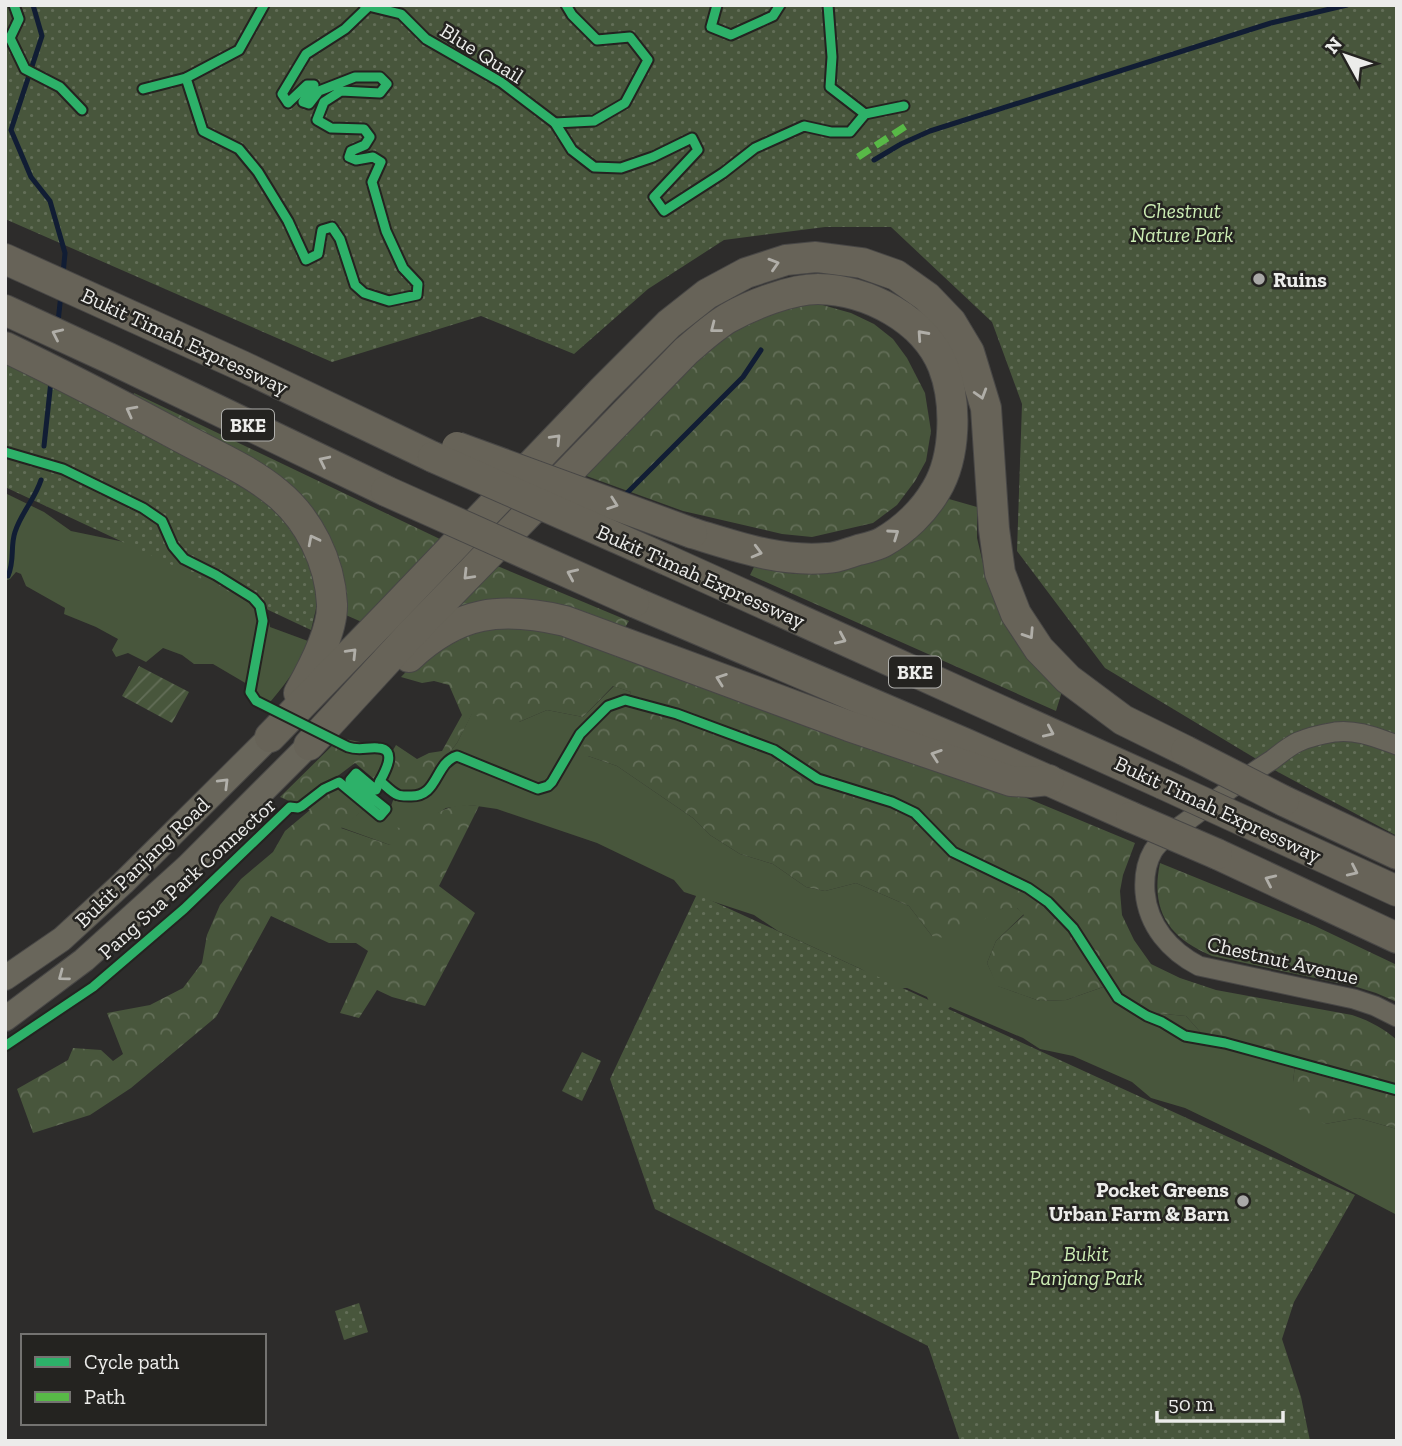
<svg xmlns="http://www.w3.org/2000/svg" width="1402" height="1446" font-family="'Zilla Slab',serif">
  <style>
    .grass { fill: #48563c }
    .forest { fill: url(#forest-crowns) }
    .park { fill: url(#park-dots) }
    .garden { fill: url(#garden-furrows) }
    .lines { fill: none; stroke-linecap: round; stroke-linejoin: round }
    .stream { stroke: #111d34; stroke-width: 5 }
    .minor-casing { stroke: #484746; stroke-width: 21 }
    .major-casing { stroke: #484746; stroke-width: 26 }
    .highway-casing { stroke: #484746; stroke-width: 32 }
    .minor { stroke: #69665b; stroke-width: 19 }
    .major { stroke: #69665b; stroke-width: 24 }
    .highway { stroke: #676358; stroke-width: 30 }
    .highway-bridge-casing { stroke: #484746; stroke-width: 32; stroke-linecap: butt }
    .highway-bridge { stroke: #676358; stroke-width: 30 }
    .quiet { stroke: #58b947; stroke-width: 7; stroke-dasharray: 14 7; stroke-linecap: butt }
    .cycleway-casing { stroke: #242320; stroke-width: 13 }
    .cycleway { stroke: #2db169; stroke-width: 9 }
    .oneway { stroke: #b0aea8 }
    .oneway2 { stroke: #b1b0aa }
    .poi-dot { fill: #a9a9a7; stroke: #242320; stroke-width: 2.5 }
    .labels { text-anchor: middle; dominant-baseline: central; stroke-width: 5; stroke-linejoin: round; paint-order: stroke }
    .shield { fill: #242320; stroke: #b0b0ad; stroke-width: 2 }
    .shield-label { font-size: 19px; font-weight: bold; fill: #ececea }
    .street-label { font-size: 21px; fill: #ececea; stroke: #242320 }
    .park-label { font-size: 21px; font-style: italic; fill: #ccedb4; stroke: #242320 }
    .poi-label { font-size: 21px; font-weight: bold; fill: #ececea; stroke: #242320; text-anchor: start }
  </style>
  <defs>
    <pattern id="forest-crowns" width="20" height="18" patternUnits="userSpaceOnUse" patternTransform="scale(1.75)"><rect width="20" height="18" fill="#48563c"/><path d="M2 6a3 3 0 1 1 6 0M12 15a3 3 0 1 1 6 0" fill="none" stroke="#636e58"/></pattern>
    <pattern id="park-dots" width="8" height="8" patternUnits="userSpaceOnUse" patternTransform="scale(1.75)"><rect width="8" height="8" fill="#48563c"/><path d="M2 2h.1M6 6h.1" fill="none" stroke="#636e58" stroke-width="1.8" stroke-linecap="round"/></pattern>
    <pattern id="garden-furrows" width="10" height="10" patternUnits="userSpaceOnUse" patternTransform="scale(1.75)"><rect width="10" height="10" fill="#48563c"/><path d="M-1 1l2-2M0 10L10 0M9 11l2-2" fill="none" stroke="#636e58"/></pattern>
  </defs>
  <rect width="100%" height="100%" fill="#2d2c2b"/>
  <g class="grass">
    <path d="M5,493L44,512L71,531L197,557L266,604L270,627L308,641C299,668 283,687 265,708C253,702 246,697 247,684L213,664H194L182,655L163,648L146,662L128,653L116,657L112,650L118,639L96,627L64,614L65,608L26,586L21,574L16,572L10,579L5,581Z"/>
    <path d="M614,686L631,692L625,704L610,711L588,756L617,766L693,818L710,835L740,854L773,864L806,887L825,891L856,883L909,906L932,936L1003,908H1017L1024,914L996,941L987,963L998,986L1040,1001L1066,1000L1106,986L1116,1000L1143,1012L1186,1016L1203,1035L1296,1057L1293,1082L1325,1124L1358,1118L1397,1129V1215L1266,1147L1185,1108L1151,1098L1132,1082L1073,1056L1040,1049L1023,1038L950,1007L944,1013L931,1006L927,997L907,988H891L861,969L778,931L754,915L684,892L674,880L597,843L497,809L470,805L446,808L390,845L340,827L366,808L382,819L390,809L397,789L415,794L427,787L441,763L457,743L472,713L519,722L547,710L583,717Z"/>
  </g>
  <g class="forest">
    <path d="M819,304L851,313L874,324L893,339L907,358L925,393L931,431L926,461L915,481L897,505L873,523L812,537L782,534L683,511L581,474L731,326L789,305Z"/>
    <path d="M134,393L442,540L364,623L339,612L131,400Z"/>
    <path d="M949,499L977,507V538L986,576L1063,688L1056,711L750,575L755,565L795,574L832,571L887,554L923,531Z"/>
    <path d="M495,565L629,621L624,629L463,612L455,605Z"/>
    <path d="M526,622L807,727L821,726L988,782L1135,843L1123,875L1120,891L1122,915L1134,940L1151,964L1180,978L1216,990L1352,1015C1370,1021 1383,1028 1397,1040V1129L1358,1118L1325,1124L1295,1107L1293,1082L1296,1057L1203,1035L1186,1016L1143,1012L1116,1000L1106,986L1066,1000L1040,1001L997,986L987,963L996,941L1024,915L1017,908H1003L951,939L932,936L909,906L856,883L825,891L806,887L773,864L740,854L710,835L693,818L617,766L588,756L582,742L610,711L625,704L631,692L613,686L583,717L547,710L519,722L500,726L472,714L457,743L441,763L427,787L415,794L397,789L386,779L395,761L392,752L396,745L417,759L429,753L442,751L462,715L449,685L434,681L422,683L401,677L430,647L455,634Z"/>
    <path d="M340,738L385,747L383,763L374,779L355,763L331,781L366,808L341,828L390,845L395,827L410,830C435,815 448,801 479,806L439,886L475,913L425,1006L392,997L377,990L359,1018L340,1013L368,951L356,943H329L271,916L216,1017L131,1088L90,1115L33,1133L17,1089L68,1060L73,1048L101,1050L113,1061L123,1054L107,1013L150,1005L183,988L202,963L207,935L220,905L241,879L273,852L285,831L310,810L280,797Z"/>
    <path d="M1160,863L1315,926L1397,965V1002L1376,993L1357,987L1212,956C1169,938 1150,911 1160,863Z"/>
  </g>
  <g class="park">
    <path d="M5,5H1397V836L1278,772L1105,668L1017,551L1022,404L992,322L891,227H825L724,240L648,289L574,354L481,316L332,362L5,219Z"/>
    <path d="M5,359L232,476L283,514L313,567L319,596L311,630L5,487Z"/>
    <path d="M697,894L1355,1195L1294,1302L1282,1339L1301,1397L1310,1441H960L928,1346L655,1209L610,1079Z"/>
    <path d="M582,1052L601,1061L582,1101L562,1091Z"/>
    <path d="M359,1303L368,1332L344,1340L335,1311Z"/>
  </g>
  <path class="garden" d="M139,666L189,692L172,723L122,696Z"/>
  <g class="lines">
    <g class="stream">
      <path d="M33,5L42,36L11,130L31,177L50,201L65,253L63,274"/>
      <path d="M874,160L901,144L930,131L1271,23L1347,5"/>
      <path d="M58,322L61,294"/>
      <path d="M44,446L51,381"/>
      <path d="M627,493L743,377L761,350"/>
      <path d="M8,576C15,560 10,547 15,532C21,513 35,499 41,480"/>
    </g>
    <defs>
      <path id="minor" d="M1397,745C1377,738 1356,729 1335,732C1323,734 1309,737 1298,742C1289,746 1280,754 1272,760C1245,777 1220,797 1194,816C1182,825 1161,838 1153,851C1146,863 1144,878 1145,892C1148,926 1170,951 1199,966L1354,999L1375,1006L1397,1017"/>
      <g id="major">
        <path d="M5,978L62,939L123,883L270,737"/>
        <path d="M5,1019L84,960L187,867L309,745"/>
      </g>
      <g id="highway">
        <path d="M5,259L242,366L433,457"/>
        <path d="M5,310L109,358L386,491"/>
        <path d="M5,347C63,375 119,404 175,434C209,453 247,468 277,493C309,519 330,562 332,604C333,631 312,670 299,693"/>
        <path d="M667,560L1163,784"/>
        <path d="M634,602L964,743L1131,817"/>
        <path d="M409,657C458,611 501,606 565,621L849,726L1011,781L1030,782L1049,780"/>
        <path d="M270,737L391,612L603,390L669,324L707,294L746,273L786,260L816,257L862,263L896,275L927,297L951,322L969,352L986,408L994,529L1000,573L1016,614L1039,649L1068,679L1123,720L1186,751"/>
        <path d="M309,745L413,632L686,351C699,340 713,327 728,318C751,305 791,289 818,289C868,290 924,319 943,366C957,402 956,457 936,490C924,511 904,530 883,542C876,546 866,548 858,550C848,553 837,558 827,558C779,562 738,547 692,533"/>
        <path d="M1284,801L1397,854"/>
        <path d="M1246,822L1397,891"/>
        <path d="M1217,854L1397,938"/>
      </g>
    </defs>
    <use href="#minor" class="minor-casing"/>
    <use href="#major" class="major-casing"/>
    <use href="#highway" class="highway-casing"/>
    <use href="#minor" class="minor"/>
    <use href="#major" class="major"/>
    <use href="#highway" class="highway"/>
    <defs>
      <g id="highway-bridge">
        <path d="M457,447L692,533"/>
        <path d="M433,457L667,560"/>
        <path d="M386,491L634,602"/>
        <path d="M1186,751L1284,801"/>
        <path d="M1163,784L1246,822"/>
        <path d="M1131,817L1217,854"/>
      </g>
    </defs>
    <use href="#highway-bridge" class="highway-bridge-casing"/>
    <use href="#highway-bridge" class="highway-bridge"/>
    <path class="quiet" d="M858,157L906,126"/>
    <defs>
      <g id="cycleway">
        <path d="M14,5L19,19L10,38L25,69L60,87L82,110"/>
        <path d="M364,5L401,14L426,39L501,82L555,123L572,150L594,167L621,168L653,157L692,138L698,150L654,197L664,211L723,173L755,148L804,126L831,132H850L865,114L904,106"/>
        <path d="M717,5L711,27L731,35L773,16L780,5"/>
        <path d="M828,5L832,57L830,87L865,114"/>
        <path d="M186,78L203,131L239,149L258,172L288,221L306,260L318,254L322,230L332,227L340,239L355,285L364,293L389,301L417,295L418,284L403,268L386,231L372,182L381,162L373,157L356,160L349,157L351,151L365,145L370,137L364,129L331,128L317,120L324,102L341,91L380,93L387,84L380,77H355L319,91L309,104L303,102L314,85H307L288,103L282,94L306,54L345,29L370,5"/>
        <path d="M143,89L186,78L239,50L264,5"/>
        <path d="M555,123L594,121L625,103L648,60L630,37L597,40L572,15L566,5"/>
        <path d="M5,452L63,469L143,508L162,521L173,546L184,559L216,575L253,598L260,606L263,621L250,692L256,701L348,747C359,751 367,747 378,748C398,749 385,772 380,781C385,785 392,793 398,795C399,796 408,796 409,796C439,798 434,763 457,756L538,789L548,786L552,782L580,734L608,706L625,700L677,714L774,750L818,779L892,802L915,813L953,852L1028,888L1048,902L1073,928L1118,998L1147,1016L1162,1022L1185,1036L1225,1043L1397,1090"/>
        <path d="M5,1046L93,987L184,909L290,807L298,808L302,806L324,789L339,782L380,816L386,809L350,780L356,773L376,790L380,781"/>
      </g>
    </defs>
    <use href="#cycleway" class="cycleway-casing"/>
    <use href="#cycleway" class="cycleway"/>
  </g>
  <defs><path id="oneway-chevron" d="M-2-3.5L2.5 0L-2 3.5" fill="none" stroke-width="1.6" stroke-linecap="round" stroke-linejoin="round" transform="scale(1.75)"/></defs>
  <g class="oneway">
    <use href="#oneway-chevron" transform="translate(774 264) rotate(-17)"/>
    <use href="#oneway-chevron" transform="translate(715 328) rotate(142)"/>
    <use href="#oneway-chevron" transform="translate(57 334) rotate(-155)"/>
    <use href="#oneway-chevron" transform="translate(922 335) rotate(-132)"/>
    <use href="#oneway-chevron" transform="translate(981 394) rotate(73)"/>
    <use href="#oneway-chevron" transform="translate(131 411) rotate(-152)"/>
    <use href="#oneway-chevron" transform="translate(556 439) rotate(-46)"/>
    <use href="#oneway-chevron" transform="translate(324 461) rotate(-154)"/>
    <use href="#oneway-chevron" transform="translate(613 504) rotate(20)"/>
    <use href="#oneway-chevron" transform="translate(894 534) rotate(-35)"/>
    <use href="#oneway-chevron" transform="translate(313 540) rotate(-117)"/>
    <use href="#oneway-chevron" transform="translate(757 552) rotate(15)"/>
    <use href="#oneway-chevron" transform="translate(572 574) rotate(-156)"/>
    <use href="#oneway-chevron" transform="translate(468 575) rotate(134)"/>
    <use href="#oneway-chevron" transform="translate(1029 634) rotate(57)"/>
    <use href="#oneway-chevron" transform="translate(841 639) rotate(24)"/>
    <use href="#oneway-chevron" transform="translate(352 653) rotate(-46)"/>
    <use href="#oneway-chevron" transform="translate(721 679) rotate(-160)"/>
    <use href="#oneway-chevron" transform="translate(1049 732) rotate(24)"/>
    <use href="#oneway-chevron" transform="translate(936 755) rotate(-161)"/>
    <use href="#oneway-chevron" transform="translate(1353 871) rotate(25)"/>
    <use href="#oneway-chevron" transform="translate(1270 880) rotate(-155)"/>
  </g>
  <g class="oneway2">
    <use href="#oneway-chevron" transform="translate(224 783) rotate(-45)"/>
    <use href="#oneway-chevron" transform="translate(63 976) rotate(143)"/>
  </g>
  <g class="poi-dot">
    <circle cx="1259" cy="279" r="7"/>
    <circle cx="1243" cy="1201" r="7"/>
  </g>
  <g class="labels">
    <g class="shield">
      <rect x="222" y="409.5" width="52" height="31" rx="5"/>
      <rect x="889" y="656.5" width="52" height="31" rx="5"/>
    </g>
    <g class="shield-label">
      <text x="248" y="425">BKE</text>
      <text x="915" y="672">BKE</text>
    </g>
    <g class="street-label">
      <text transform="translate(482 53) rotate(32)">Blue Quail</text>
      <text transform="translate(185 341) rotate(25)">Bukit Timah Expressway</text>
      <text transform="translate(701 576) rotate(24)">Bukit Timah Expressway</text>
      <text transform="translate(1218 809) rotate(25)">Bukit Timah Expressway</text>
      <text transform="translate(142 862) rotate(-44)">Bukit Panjang Road</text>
      <text transform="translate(187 878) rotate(-42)">Pang Sua Park Connector</text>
      <text transform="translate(1283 960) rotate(13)">Chestnut Avenue</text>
    </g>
    <g class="park-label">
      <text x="1182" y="210">Chestnut<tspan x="1182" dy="24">Nature Park</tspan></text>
      <text x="1086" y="1253">Bukit<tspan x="1086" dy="24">Panjang Park</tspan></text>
    </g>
    <g class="poi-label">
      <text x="1273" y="279">Ruins</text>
      <text x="1229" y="1189" text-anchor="end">Pocket Greens<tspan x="1229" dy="24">Urban Farm &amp; Barn</tspan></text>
    </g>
  </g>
  <rect width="1402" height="1446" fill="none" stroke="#ececea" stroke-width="14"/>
  <rect x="21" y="1334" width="245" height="91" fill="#242320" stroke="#747371" stroke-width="2"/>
  <rect x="35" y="1357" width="35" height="10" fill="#2db169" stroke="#747371" stroke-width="2"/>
  <text x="84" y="1369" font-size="21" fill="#ececea">Cycle path</text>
  <rect x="35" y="1392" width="35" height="10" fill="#58b947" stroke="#747371" stroke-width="2"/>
  <text x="84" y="1404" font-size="21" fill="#ececea">Path</text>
  <g transform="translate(1346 56) rotate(310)" stroke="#242320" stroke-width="5" paint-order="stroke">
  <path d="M0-5L12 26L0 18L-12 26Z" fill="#ececea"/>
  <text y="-10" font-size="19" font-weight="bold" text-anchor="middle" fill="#ececea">N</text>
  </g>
  <path d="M1157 1411v10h126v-10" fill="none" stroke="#ececea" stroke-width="3.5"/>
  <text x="1168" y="1411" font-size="21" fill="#ececea" stroke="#242320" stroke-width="5" paint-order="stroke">50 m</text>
</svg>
